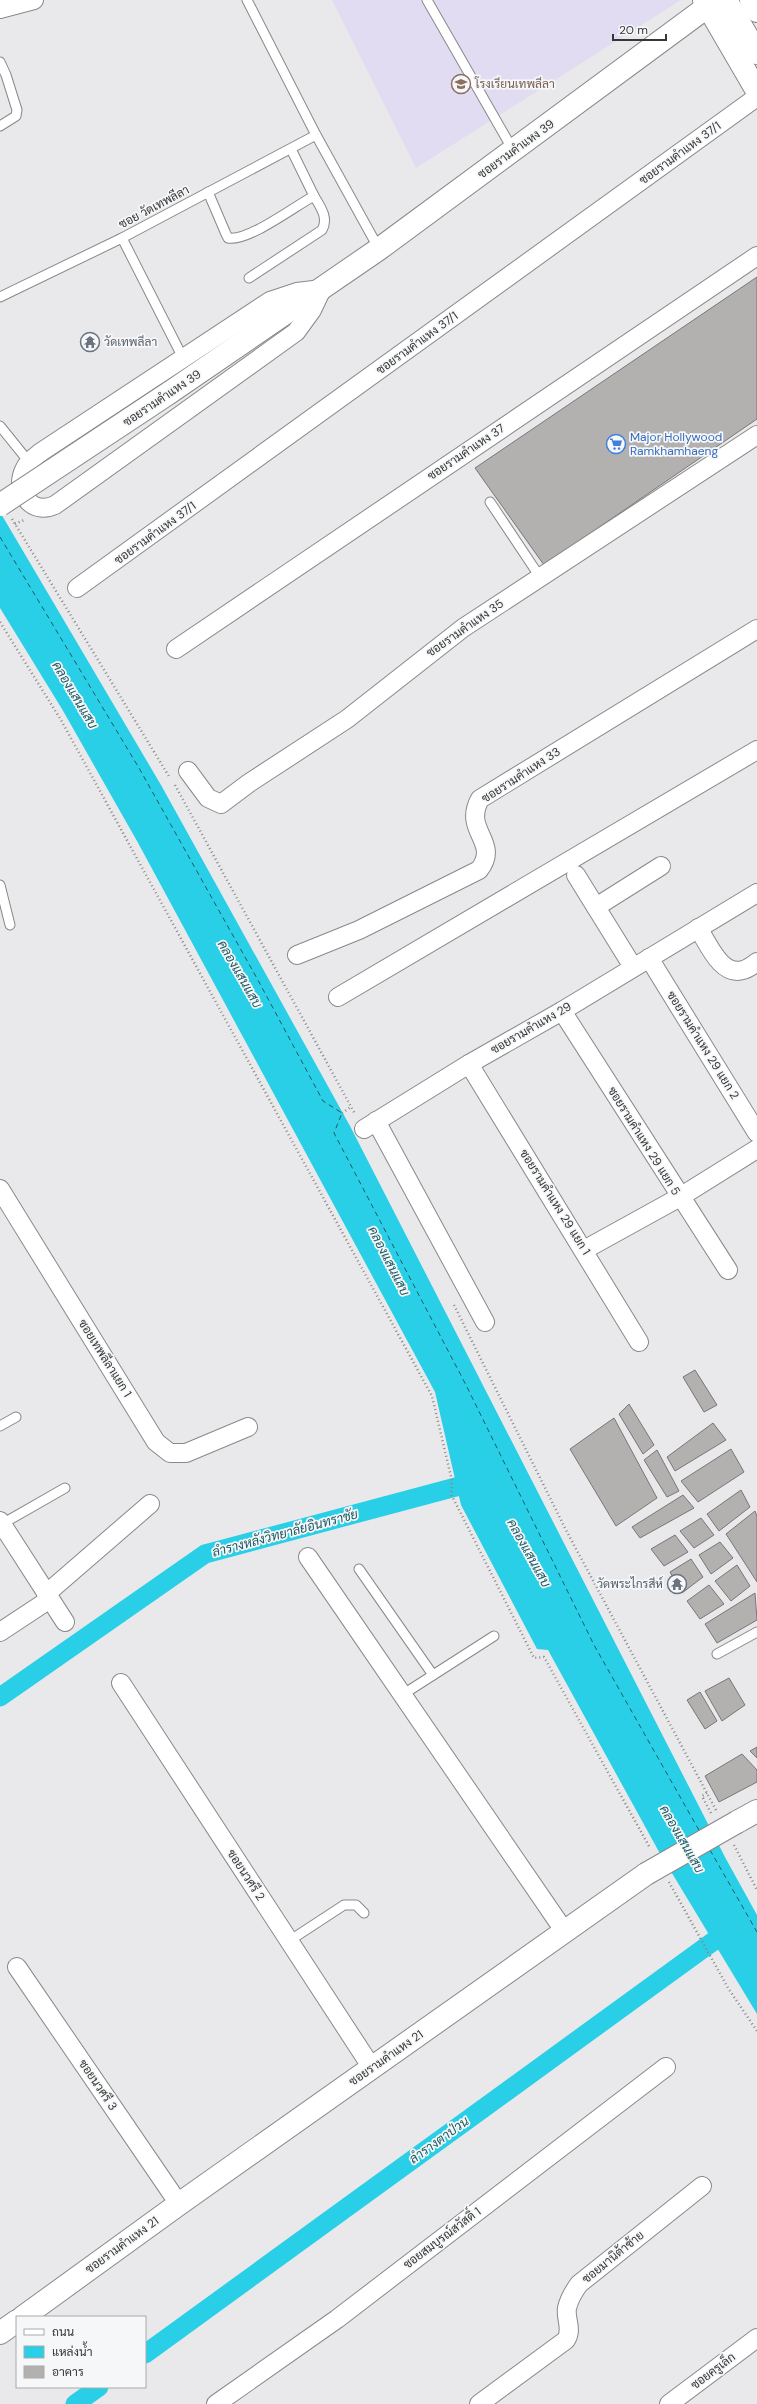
<svg xmlns="http://www.w3.org/2000/svg" width="757" height="2404" font-family="'DM Sans',Sarabun,sans-serif">
  <style>
    .education { fill: #e1dcf2 }
    .water { fill: #29cfe6 }
    .lines { fill: none; stroke-linecap: round; stroke-linejoin: round }
    .canal { stroke: #29cfe6; stroke-width: 19 }
    .ferry { stroke: #1c5a64; stroke-width: 1; stroke-dasharray: 5 4; stroke-linecap: butt }
    .building { fill: #b3b1b0; stroke: #787776 }
    .lane-casing { stroke: #88898a; stroke-width: 11 }
    .street-casing { stroke: #88898a; stroke-width: 20 }
    .secondary-casing { stroke: #88898a; stroke-width: 24 }
    .primary-casing { stroke: #88898a; stroke-width: 24 }
    .path { stroke: #888; stroke-width: 2.5; stroke-dasharray: 1 3; stroke-linecap: butt }
    .lane { stroke: #fff; stroke-width: 9 }
    .street { stroke: #fff; stroke-width: 18 }
    .secondary { stroke: #fff; stroke-width: 22 }
    .primary { stroke: #fff; stroke-width: 22 }
    .secondary-bridge-casing { stroke: #88898a; stroke-width: 24; stroke-linecap: butt }
    .secondary-bridge { stroke: #fff; stroke-width: 22 }
    .labels { text-anchor: middle; dominant-baseline: central; stroke-width: 3.5; stroke-linejoin: round; paint-order: stroke }
    .education-label { font-size: 12px; fill: #785e54; stroke: #f6f7f8; text-anchor: start }
    .street-label { font-size: 12px; fill: #373737; stroke: #f6f7f8 }
    .worship-label { font-size: 12px; fill: #5b616d; stroke: #f6f7f8; text-anchor: start }
    .shop-label { font-size: 12px; fill: #366cbe; stroke: #f6f7f8; text-anchor: start }
    .water-label { font-size: 13px; font-style: italic; fill: #1c5a64; stroke: #f6f7f8 }
  </style>
  <rect width="100%" height="100%" fill="#e9e9eb"/>
  <path class="education" d="M332,0H681L416,168Z"/>
  <path class="water" d="M0,512L161,785L350,1126L726,1859L757,1915V2014L658,1850L548,1650L537,1649L461,1505L435,1392L137,841L62,709L0,608Z"/>
  <g class="lines">
    <g class="canal">
      <path d="M0,1697L205,1554L482,1480"/>
      <path d="M145,2354L733,1927"/>
      <path d="M75,2404L99,2387"/>
    </g>
    <g class="ferry">
      <path d="M0,537L139,768L259,982L323,1101L342,1113L334,1133L466,1385L594,1645L700,1832"/>
      <path d="M710,1850L757,1932"/>
    </g>
  </g>
  <g class="building">
    <path d="M757,277V419L544,565L475,468Z"/>
    <path d="M695,1370L717,1405L704,1412L683,1377Z"/>
    <path d="M629,1404L654,1445L643,1454L619,1414Z"/>
    <path d="M614,1418L657,1498L616,1526L570,1449Z"/>
    <path d="M713,1423L726,1440L675,1471L667,1457Z"/>
    <path d="M731,1449L744,1472L698,1502L681,1481Z"/>
    <path d="M657,1450L679,1491L667,1497L644,1460Z"/>
    <path d="M741,1490L750,1507L719,1531L707,1514Z"/>
    <path d="M683,1495L694,1508L640,1538L632,1527Z"/>
    <path d="M755,1511L757,1516V1582L726,1534Z"/>
    <path d="M701,1518L714,1535L694,1548L680,1531Z"/>
    <path d="M675,1535L688,1552L664,1566L651,1549Z"/>
    <path d="M720,1542L733,1558L711,1574L699,1555Z"/>
    <path d="M691,1559L703,1577L682,1593L670,1572Z"/>
    <path d="M737,1565L750,1586L731,1601L715,1581Z"/>
    <path d="M709,1585L724,1604L700,1619L687,1601Z"/>
    <path d="M755,1593L757,1620L717,1643L705,1624Z"/>
    <path d="M729,1678L745,1705L722,1721L705,1691Z"/>
    <path d="M700,1692L717,1721L705,1729L687,1700Z"/>
    <path d="M757,1747V1758L750,1751Z"/>
    <path d="M742,1754L757,1770V1782L719,1802L705,1776Z"/>
  </g>
  <g class="lines">
    <defs>
      <g id="lane">
        <path d="M247,0L316,135L379,249"/>
        <path d="M427,0L513,150"/>
        <path d="M0,62L6,75L17,110L16,116L0,126"/>
        <path d="M291,149L314,196"/>
        <path d="M208,192L226,234L228,238C248,242 295,206 314,196C320,206 329,218 322,230L249,278"/>
        <path d="M122,238L183,358"/>
        <path d="M0,297L122,238L316,135"/>
        <path d="M0,426L29,462"/>
        <path d="M490,502L540,577"/>
        <path d="M0,885L10,925"/>
        <path d="M0,1426L16,1417"/>
        <path d="M2,1524L65,1488"/>
        <path d="M359,1569L433,1675"/>
        <path d="M717,1654L757,1632"/>
        <path d="M402,1695L494,1636"/>
        <path d="M289,1941L344,1905H356L364,1913"/>
      </g>
      <g id="street">
        <path d="M0,9L34,0"/>
        <path d="M322,289L312,310L296,332L55,505C31,516 14,491 24,470C27,462 35,457 41,452L270,301L297,292Z"/>
        <path d="M77,588L757,97"/>
        <path d="M176,649L757,256"/>
        <path d="M188,771L208,798L221,804L249,783L347,719L463,628L757,435"/>
        <path d="M576,875L633,967"/>
        <path d="M596,907L661,866"/>
        <path d="M698,928C708,943 721,977 743,970C748,969 753,965 757,962"/>
        <path d="M297,955L359,930L479,870C501,842 462,831 480,799L757,629"/>
        <path d="M649,958L757,1133"/>
        <path d="M338,997L757,750"/>
        <path d="M562,1011L728,1270"/>
        <path d="M469,1064L639,1342"/>
        <path d="M376,1121L485,1322"/>
        <path d="M364,1129L469,1064L562,1011L757,893"/>
        <path d="M0,1189L156,1442L170,1453H186L248,1427"/>
        <path d="M584,1250L680,1197L757,1149"/>
        <path d="M0,1521L65,1622"/>
        <path d="M308,1557L565,1932"/>
        <path d="M46,1594L150,1504"/>
        <path d="M0,1632L50,1599"/>
        <path d="M121,1683L372,2068"/>
        <path d="M17,1967L179,2204"/>
        <path d="M216,2404L337,2319L666,2067"/>
        <path d="M479,2404L566,2340C573,2329 565,2319 567,2308C569,2299 574,2291 579,2284L702,2186"/>
        <path d="M669,2404L757,2338"/>
      </g>
      <g id="secondary">
        <path d="M169,393L379,249L707,7"/>
        <path d="M737,1822L757,1811"/>
        <path d="M23,2317L179,2204L646,1874"/>
        <path d="M0,2333L17,2321"/>
      </g>
      <g id="primary">
        <path d="M704,0L757,91"/>
        <path d="M726,0L757,53"/>
        <path d="M751,0L757,11"/>
      </g>
    </defs>
    <use href="#lane" class="lane-casing"/>
    <use href="#street" class="street-casing"/>
    <use href="#secondary" class="secondary-casing"/>
    <use href="#primary" class="primary-casing"/>
    <g class="path">
      <path d="M12,519L170,778"/>
      <path d="M15,524L24,520"/>
      <path d="M0,622L61,720L432,1396L452,1481L451,1494L534,1658L544,1657L650,1848"/>
      <path d="M175,785L355,1114"/>
      <path d="M342,1113L351,1107"/>
      <path d="M454,1305L567,1532L717,1812"/>
      <path d="M707,1793L702,1796L712,1815"/>
      <path d="M734,1845L757,1890"/>
      <path d="M669,1882L728,1988L757,2031"/>
    </g>
    <use href="#lane" class="lane"/>
    <use href="#street" class="street"/>
    <use href="#secondary" class="secondary"/>
    <use href="#primary" class="primary"/>
    <defs>
      <g id="secondary-bridge">
        <path d="M0,505L169,393"/>
        <path d="M646,1874L737,1822"/>
      </g>
    </defs>
    <use href="#secondary-bridge" class="secondary-bridge-casing"/>
    <use href="#secondary-bridge" class="secondary-bridge"/>
  </g>
  <defs>
    <symbol id="school-ring" viewBox="-11 -11 22 22"><circle r="9.5" fill="#f6f7f8" stroke="#8d6e63" stroke-width="1.5"/><path d="M0-5L7-2L0 1L-7-2ZM-4 1L0 2.5L4 1V4Q0 6-4 4Z" fill="#8d6e63"/></symbol>
    <symbol id="temple-ring" viewBox="-11 -11 22 22"><circle r="9.5" fill="#f6f7f8" stroke="#6b7280" stroke-width="1.5"/><path d="M0-6L5-2H3V0L6.5 2.5H4V6H1.5V3h-3V6H-4V2.5H-6.5L-3 0V-2H-5Z" fill="#6b7280"/></symbol>
    <symbol id="supermarket-ring" viewBox="-11 -11 22 22"><circle r="9.5" fill="#f6f7f8" stroke="#3f7fe0" stroke-width="1.5"/><path d="M-6-5.5h2.5l.6 2H6L4.5 2H-2.5L-4.4-4H-6ZM-1.5 3.2a1.3 1.3 0 1 0 .1 0ZM3 3.2a1.3 1.3 0 1 0 .1 0Z" fill="#3f7fe0"/></symbol>
  </defs>
  <g fill-rule="evenodd">
    <use href="#school-ring" x="450" y="73" width="22" height="22"/>
    <use href="#temple-ring" x="79" y="331" width="22" height="22"/>
    <use href="#supermarket-ring" x="605" y="433" width="22" height="22"/>
    <use href="#temple-ring" x="666" y="1573" width="22" height="22"/>
  </g>
  <g class="labels">
    <g class="education-label">
      <text x="475" y="84">โรงเรียนเทพลีลา</text>
    </g>
    <g class="street-label">
      <text transform="translate(516 149) rotate(-36)">ซอยรามคำแหง 39</text>
      <text transform="translate(680 153) rotate(-36)">ซอยรามคำแหง 37/1</text>
      <text transform="translate(154 207) rotate(-28)">ซอย วัดเทพลีลา</text>
      <text transform="translate(417 343) rotate(-36)">ซอยรามคำแหง 37/1</text>
      <text transform="translate(162 398) rotate(-34)">ซอยรามคำแหง 39</text>
      <text transform="translate(466 452) rotate(-34)">ซอยรามคำแหง 37</text>
      <text transform="translate(155 533) rotate(-36)">ซอยรามคำแหง 37/1</text>
      <text transform="translate(465 628) rotate(-35)">ซอยรามคำแหง 35</text>
      <text transform="translate(521 775) rotate(-33)">ซอยรามคำแหง 33</text>
      <text transform="translate(531 1028) rotate(-30)">ซอยรามคำแหง 29</text>
      <text transform="translate(703 1045) rotate(58)">ซอยรามคำแหง 29 แยก 2</text>
      <text transform="translate(644 1141) rotate(58)">ซอยรามคำแหง 29 แยก 5</text>
      <text transform="translate(555 1202) rotate(58)">ซอยรามคำแหง 29 แยก 1</text>
      <text transform="translate(105 1358) rotate(58)">ซอยเทพลีลาแยก 1</text>
      <text transform="translate(246 1875) rotate(57)">ซอยนวศรี 2</text>
      <text transform="translate(386 2058) rotate(-35)">ซอยรามคำแหง 21</text>
      <text transform="translate(98 2085) rotate(56)">ซอยนวศรี 3</text>
      <text transform="translate(442 2238) rotate(-37)">ซอยสมบูรณ์สวัสดิ์ 1</text>
      <text transform="translate(122 2245) rotate(-36)">ซอยรามคำแหง 21</text>
      <text transform="translate(613 2257) rotate(-39)">ซอยมานิต้าซ้าย</text>
      <text transform="translate(713 2371) rotate(-37)">ซอยครูเล็ก</text>
    </g>
    <g class="worship-label">
      <text x="104" y="342">วัดเทพลีลา</text>
      <text x="663" y="1584" text-anchor="end">วัดพระไกรสีห์</text>
    </g>
    <g class="shop-label">
      <text x="630" y="437">Major Hollywood<tspan x="630" dy="14">Ramkhamhaeng</tspan></text>
    </g>
    <g class="water-label">
      <text transform="translate(75 695) rotate(59)">คลองแสนแสบ</text>
      <text transform="translate(240 974) rotate(60)">คลองแสนแสบ</text>
      <text transform="translate(389 1261) rotate(63)">คลองแสนแสบ</text>
      <text transform="translate(285 1533) rotate(-15)">ลำรางหลังวิทยาลัยอินทราชัย</text>
      <text transform="translate(529 1553) rotate(61)">คลองแสนแสบ</text>
      <text transform="translate(682 1839) rotate(60)">คลองแสนแสบ</text>
      <text transform="translate(439 2140) rotate(-36)">ลำรางตาป่วน</text>
    </g>
  </g>
  <rect x="16" y="2316" width="130" height="72" fill="#f6f7f8" stroke="#aaaaab"/>
  <rect x="24" y="2329" width="20" height="6" fill="#ffffff" stroke="#aaaaab"/>
  <text x="52" y="2336" font-size="12" fill="#373737">ถนน</text>
  <rect x="24" y="2346" width="20" height="12" fill="#29cfe6" stroke="#aaaaab"/>
  <text x="52" y="2356" font-size="12" fill="#373737">แหล่งน้ำ</text>
  <rect x="24" y="2366" width="20" height="12" fill="#b3b1b0" stroke="#aaaaab"/>
  <text x="52" y="2376" font-size="12" fill="#373737">อาคาร</text>
  <path d="M613 34v6h53v-6" fill="none" stroke="#373737" stroke-width="2"/>
  <text x="619" y="34" font-size="12" fill="#373737" stroke="#f6f7f8" stroke-width="3" paint-order="stroke">20 m</text>
</svg>
